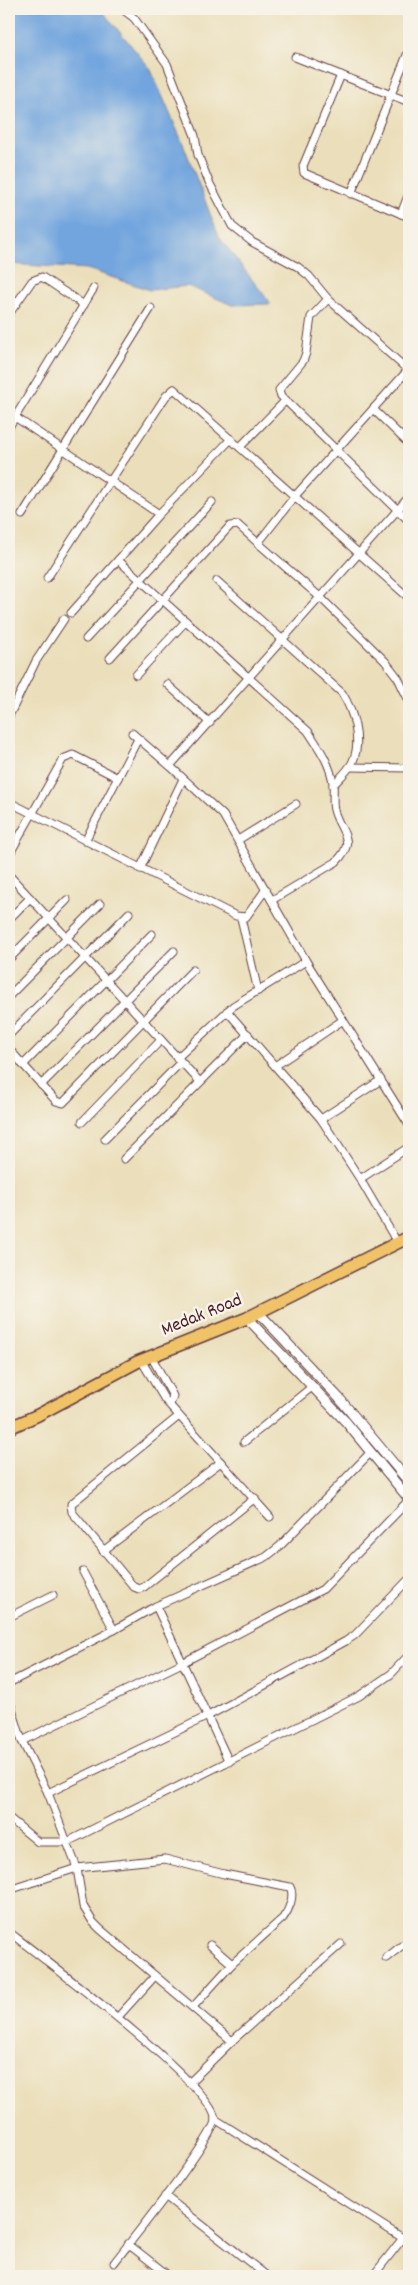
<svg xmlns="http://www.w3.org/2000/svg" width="418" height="2285" font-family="Dekko,sans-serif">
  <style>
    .water { fill: #72a5de; stroke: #5e6284 }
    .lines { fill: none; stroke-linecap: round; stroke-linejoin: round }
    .minor-casing { stroke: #623c41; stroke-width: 9 }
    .tertiary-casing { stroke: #623c41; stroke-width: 11 }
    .primary-casing { stroke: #623c41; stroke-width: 14 }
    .minor { stroke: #fff; stroke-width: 7 }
    .tertiary { stroke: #fff; stroke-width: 9 }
    .primary { stroke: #f1c369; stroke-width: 11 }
    .labels { text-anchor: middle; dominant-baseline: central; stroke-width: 5; stroke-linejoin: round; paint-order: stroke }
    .street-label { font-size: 19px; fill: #4a1f2b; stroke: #f7f3e8 }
  </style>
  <rect width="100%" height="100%" fill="#f7f3e8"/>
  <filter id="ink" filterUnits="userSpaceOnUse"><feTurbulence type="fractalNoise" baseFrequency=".02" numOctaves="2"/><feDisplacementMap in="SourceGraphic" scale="10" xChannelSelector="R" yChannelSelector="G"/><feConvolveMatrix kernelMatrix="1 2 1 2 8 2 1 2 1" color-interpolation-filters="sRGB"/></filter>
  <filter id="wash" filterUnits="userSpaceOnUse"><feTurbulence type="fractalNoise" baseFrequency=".0096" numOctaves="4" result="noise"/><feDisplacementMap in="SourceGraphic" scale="20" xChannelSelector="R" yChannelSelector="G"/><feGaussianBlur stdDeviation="1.12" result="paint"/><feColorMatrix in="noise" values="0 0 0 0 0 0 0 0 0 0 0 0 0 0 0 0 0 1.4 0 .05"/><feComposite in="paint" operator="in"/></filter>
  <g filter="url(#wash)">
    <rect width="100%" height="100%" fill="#ebdfbb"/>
    <path class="water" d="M9,9H99L103,12L150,68L184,146L219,237L271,304L232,305L188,286L150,290L87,269L9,264Z"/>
  </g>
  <g filter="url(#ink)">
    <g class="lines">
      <defs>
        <g id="minor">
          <path d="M122,9L134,18L167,64L195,136L198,155L209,182L232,226L252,242L298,267L309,276L328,299L409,371"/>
          <path d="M295,57L409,102"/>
          <path d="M341,75L303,166L304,173L409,217"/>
          <path d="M351,194L409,50"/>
          <path d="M401,214L409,193"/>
          <path d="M328,299L311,317L306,353L303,361L279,390L281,396L409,521"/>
          <path d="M9,314L32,281L42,277L84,305"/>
          <path d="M408,370L295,496L258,543L321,598L385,661L398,678L409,701"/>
          <path d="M373,409L409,444"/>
          <path d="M9,413L159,514L71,613"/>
          <path d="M9,427L94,288"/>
          <path d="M240,447L286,400"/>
          <path d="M409,497L170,766L223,815L306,961L409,1125"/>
          <path d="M159,514L231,439"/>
          <path d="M22,515L151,308"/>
          <path d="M118,560L308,731C319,748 330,763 333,783C334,792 332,802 334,810C340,833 358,840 336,862L272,900"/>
          <path d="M47,578L166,396L174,389L409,598"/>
          <path d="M217,581L342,693C353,710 362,741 353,761C349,770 340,778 333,785"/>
          <path d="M86,639L212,502"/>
          <path d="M110,658L230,526L238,525L258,543"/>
          <path d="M136,675L186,621"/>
          <path d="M167,684L210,723"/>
          <path d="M9,716L36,661L64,619"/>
          <path d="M132,733L170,766"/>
          <path d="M350,767L409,768"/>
          <path d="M9,802L236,916L246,917L266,889"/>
          <path d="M238,840L296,804"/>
          <path d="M85,841L138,739"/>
          <path d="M9,855L63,759L73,755L118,778"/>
          <path d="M140,869L183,779"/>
          <path d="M9,875L200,1082"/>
          <path d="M241,918L258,991"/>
          <path d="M9,919L30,898"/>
          <path d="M9,959L67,900"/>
          <path d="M9,996L100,904"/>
          <path d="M227,1011L321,1119L360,1179L397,1242"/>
          <path d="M9,1035L129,913"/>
          <path d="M9,1049L56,1101L63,1103L193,970"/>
          <path d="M177,1058L233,1006L306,961"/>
          <path d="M23,1065L152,934"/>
          <path d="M275,1066L343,1020"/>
          <path d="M41,1085L174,951"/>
          <path d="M321,1119L381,1080"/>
          <path d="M82,1122L161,1040"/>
          <path d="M105,1139L181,1062"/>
          <path d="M124,1159L248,1034"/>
          <path d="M360,1179L409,1147"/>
          <path d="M151,1356L173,1396L170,1404"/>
          <path d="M141,1360L165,1400L270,1517"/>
          <path d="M179,1416L71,1504L72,1512L134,1587L139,1589L144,1587L255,1498"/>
          <path d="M244,1442L313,1386"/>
          <path d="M103,1551L221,1462"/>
          <path d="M83,1572L114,1630"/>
          <path d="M156,1606L229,1762"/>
          <path d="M9,1617L53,1595"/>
          <path d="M9,1683L114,1630L156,1606L266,1557L280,1546L371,1452"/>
          <path d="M9,1699L22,1741L48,1793L77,1868L83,1906L93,1922L100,1929L232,2041"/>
          <path d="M22,1741L184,1662L323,1589L409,1500"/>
          <path d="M48,1793L208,1716L346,1641L355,1635L409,1579"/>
          <path d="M9,1818L38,1842H67L359,1696L391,1674L409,1655"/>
          <path d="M9,1890L77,1868L165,1859L224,1874L290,1887C295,1896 289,1910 283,1918L232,1964L193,2007"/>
          <path d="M9,1932C40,1956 217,2089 215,2120C214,2138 130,2242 114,2263"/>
          <path d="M210,1945L232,1964"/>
          <path d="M386,1958L409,1940"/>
          <path d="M118,2017L155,1976"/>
          <path d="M189,2083L232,2041L341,1944"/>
          <path d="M215,2119L409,2242"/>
          <path d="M165,2196L267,2276"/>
          <path d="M128,2244L169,2276"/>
          <path d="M373,2276L403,2238"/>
        </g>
        <g id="tertiary">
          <path d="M258,1312L339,1398L409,1482"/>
          <path d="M247,1318L346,1422L409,1499"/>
        </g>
        <path id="primary" d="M9,1428L38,1415L137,1362L247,1318L409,1237"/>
      </defs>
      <use href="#minor" class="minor-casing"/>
      <use href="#tertiary" class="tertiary-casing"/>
      <use href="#primary" class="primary-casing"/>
      <use href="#minor" class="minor"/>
      <use href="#tertiary" class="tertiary"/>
      <use href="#primary" class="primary"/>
    </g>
  </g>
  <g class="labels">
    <g class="street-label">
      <text transform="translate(202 1316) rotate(-22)">Medak Road</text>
    </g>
  </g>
  <rect width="418" height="2285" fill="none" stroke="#f7f3e8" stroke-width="30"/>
</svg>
